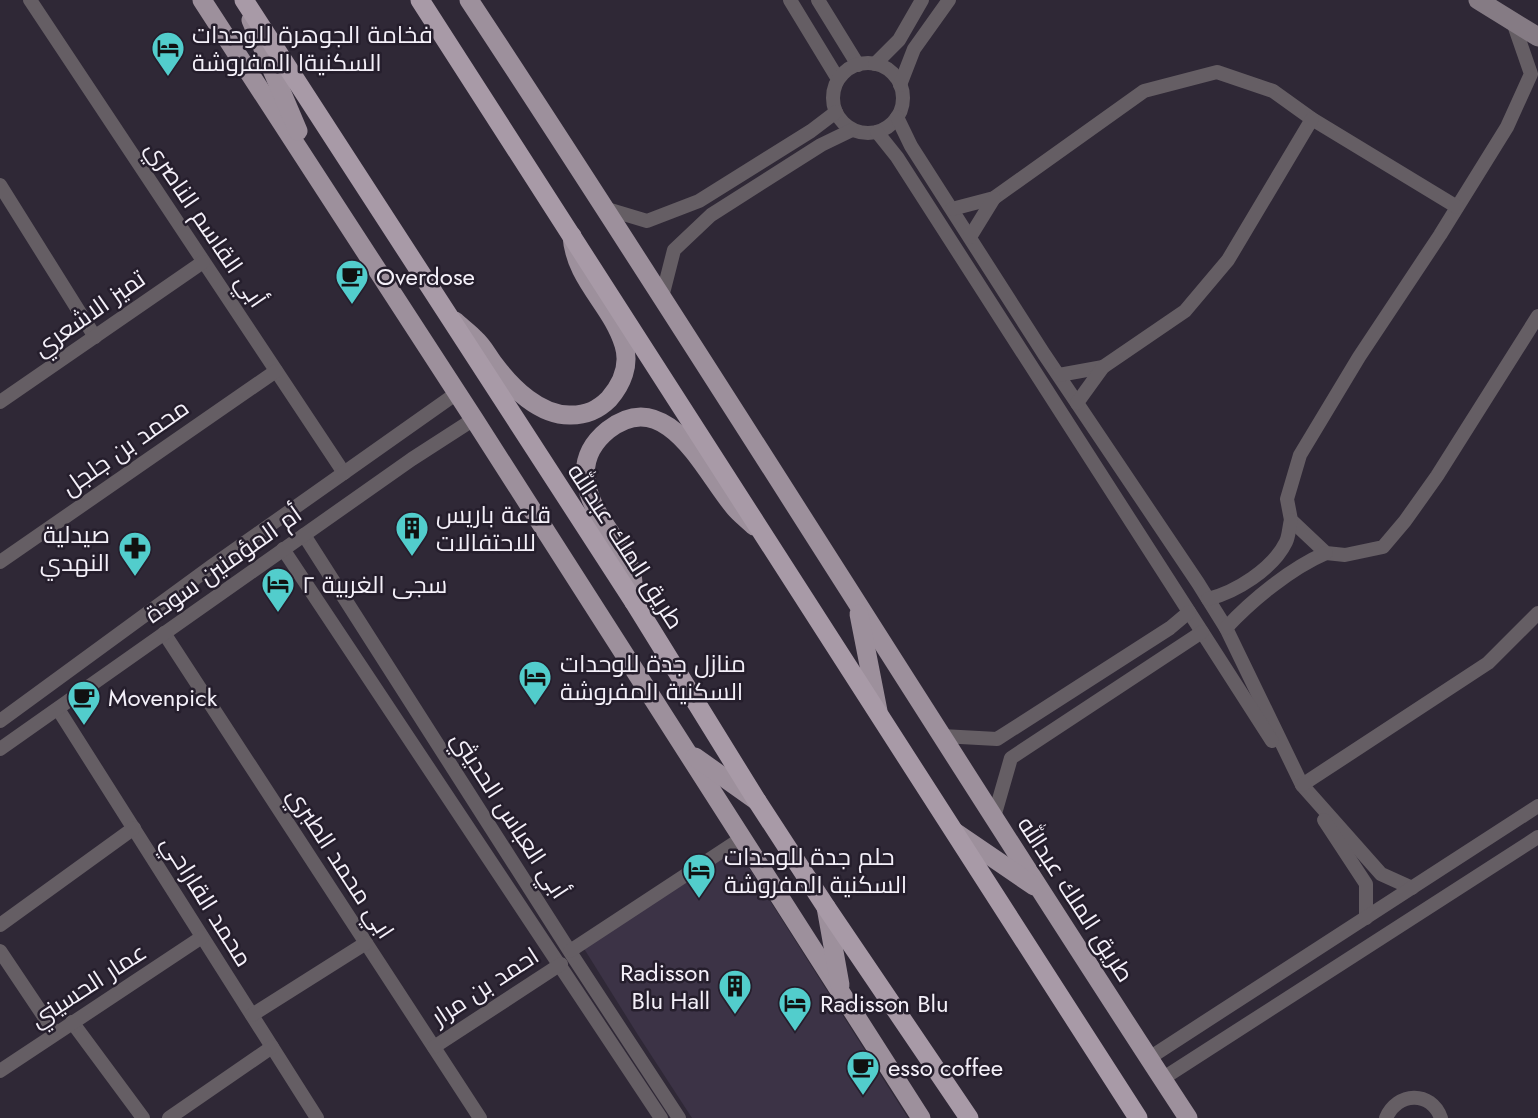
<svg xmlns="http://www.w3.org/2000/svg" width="1538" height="1118" font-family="Jost,Cairo,sans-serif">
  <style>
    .built { fill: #3c3346 }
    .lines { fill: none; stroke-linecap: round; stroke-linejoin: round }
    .minor { stroke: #655e64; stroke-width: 14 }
    .secondary { stroke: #857b84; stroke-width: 19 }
    .primary { stroke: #9d909c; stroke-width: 19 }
    .trunk { stroke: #a89aa7; stroke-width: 19 }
    .labels { text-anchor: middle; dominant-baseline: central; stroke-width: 5; stroke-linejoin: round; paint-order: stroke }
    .poi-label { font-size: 24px; fill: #f4f0f9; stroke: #251e2c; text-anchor: start }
    .street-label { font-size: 24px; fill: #f4f0f9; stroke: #251e2c }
  </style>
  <rect width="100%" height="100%" fill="#2f2836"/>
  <path class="built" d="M737,849L908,1118H692L638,1035L583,947Z"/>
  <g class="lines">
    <g class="minor">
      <path d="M30,0L344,473"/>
      <path d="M790,0L838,79"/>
      <path d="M818,0L858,65"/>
      <path d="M1513,22L1531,74L1507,127L1440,235L1359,357L1300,455L1287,499L1291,520L1326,553L1345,555L1383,547L1405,521L1437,476L1538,316"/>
      <circle cx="868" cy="98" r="35"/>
      <path d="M875,64L899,40L922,0"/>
      <path d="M900,85L914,49L949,0"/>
      <path d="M897,117L911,146L1044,354L1198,583L1226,628L1302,785L1381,874L1412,888"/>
      <path d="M877,132L897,157L1272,741"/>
      <path d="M0,185L95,337"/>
      <path d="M607,209L647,221L699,201L811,131L836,112"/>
      <path d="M952,209L994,198L1144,91L1217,72L1273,91L1312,119L1457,207"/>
      <path d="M970,237L994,198"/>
      <path d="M662,297L674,250L711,215L821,145L852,130"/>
      <path d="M1059,375L1103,367"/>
      <path d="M0,402L203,262"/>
      <path d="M1077,403L1103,367L1185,311L1228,260L1312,119"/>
      <path d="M304,535L574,958L679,1118"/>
      <path d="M283,549L661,1118"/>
      <path d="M0,562L276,371"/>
      <path d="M1208,599C1236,592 1273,569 1286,542C1289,536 1289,527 1291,520"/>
      <path d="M1226,628C1252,600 1291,568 1326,553"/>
      <path d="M164,633L480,1118"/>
      <path d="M58,709L317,1118"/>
      <path d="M0,721L212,566L457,393"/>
      <path d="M942,736L997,739L1170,628L1189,612"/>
      <path d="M0,749L412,459L474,419"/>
      <path d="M1302,785L1488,663L1538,613"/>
      <path d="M994,817L1011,758L1202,632"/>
      <path d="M1324,820L1366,884V918"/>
      <path d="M0,925L134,828"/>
      <path d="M0,951L55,1033"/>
      <path d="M570,951L742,838"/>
      <path d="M252,1015L366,943"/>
      <path d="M72,1022L143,1118"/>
      <path d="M434,1047L561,964"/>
      <path d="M1149,1058L1538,806"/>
      <path d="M0,1071L202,937"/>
      <path d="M1162,1079L1538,837"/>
      <path d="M169,1118L272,1047"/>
      <path d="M1386,1118C1397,1092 1431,1090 1441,1118"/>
    </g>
    <path class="secondary" d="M1478,0L1538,37"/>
    <g class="primary">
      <path d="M202,0L474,419L921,1118"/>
      <path d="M469,0C713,370 945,747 1188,1118"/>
      <path d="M251,20L298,131"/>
      <path d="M455,321C461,327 469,332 475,339C483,346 488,356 494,364C512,388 540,416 571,415C587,415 598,410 609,399C622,384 630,365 624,345C612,305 575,280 572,236"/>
      <path d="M634,602C633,592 634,580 631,570C620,538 590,515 586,480C583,459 592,443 608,430C667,384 704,472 735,508C740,514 748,520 754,526"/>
      <path d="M859,614L878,711"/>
      <path d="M695,757L757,801"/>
      <path d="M955,832L1034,886"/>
      <path d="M826,907L840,985"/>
    </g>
    <g class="trunk">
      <path d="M244,0L634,602L757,801L826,907L969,1118"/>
      <path d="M420,0L1138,1118"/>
    </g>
  </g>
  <defs>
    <symbol id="hotel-pin" viewBox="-11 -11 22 30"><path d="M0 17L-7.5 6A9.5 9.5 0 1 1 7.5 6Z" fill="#52cdcc" stroke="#251e2c"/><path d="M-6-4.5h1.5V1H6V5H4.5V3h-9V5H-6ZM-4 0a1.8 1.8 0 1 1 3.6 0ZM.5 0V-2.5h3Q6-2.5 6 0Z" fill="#111"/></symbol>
    <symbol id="cafe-pin" viewBox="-11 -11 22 30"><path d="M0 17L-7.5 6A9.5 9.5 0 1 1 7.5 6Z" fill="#52cdcc" stroke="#251e2c"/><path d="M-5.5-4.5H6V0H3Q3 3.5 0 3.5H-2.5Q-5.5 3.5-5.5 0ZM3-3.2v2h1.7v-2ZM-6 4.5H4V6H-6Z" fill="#111"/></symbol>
    <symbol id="building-pin" viewBox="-11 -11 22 30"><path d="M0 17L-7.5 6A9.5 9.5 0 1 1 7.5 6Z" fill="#52cdcc" stroke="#251e2c"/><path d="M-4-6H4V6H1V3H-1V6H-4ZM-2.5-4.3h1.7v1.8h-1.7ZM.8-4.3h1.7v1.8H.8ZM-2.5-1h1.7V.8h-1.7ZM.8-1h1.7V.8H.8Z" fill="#111"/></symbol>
    <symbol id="pharmacy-pin" viewBox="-11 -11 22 30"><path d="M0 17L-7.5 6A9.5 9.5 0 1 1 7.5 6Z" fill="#52cdcc" stroke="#251e2c"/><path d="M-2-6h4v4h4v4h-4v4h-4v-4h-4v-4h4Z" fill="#111"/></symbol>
  </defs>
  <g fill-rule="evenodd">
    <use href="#hotel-pin" x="149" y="29" width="38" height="52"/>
    <use href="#cafe-pin" x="333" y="257" width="38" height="52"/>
    <use href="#building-pin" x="393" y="509" width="38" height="52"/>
    <use href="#pharmacy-pin" x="116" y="529" width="38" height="52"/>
    <use href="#hotel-pin" x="259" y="565" width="38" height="52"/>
    <use href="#hotel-pin" x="516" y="658" width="38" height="52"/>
    <use href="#cafe-pin" x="65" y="678" width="38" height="52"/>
    <use href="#hotel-pin" x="680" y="851" width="38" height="52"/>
    <use href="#building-pin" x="716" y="967" width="38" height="52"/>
    <use href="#hotel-pin" x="776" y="984" width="38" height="52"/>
    <use href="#cafe-pin" x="844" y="1048" width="38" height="52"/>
  </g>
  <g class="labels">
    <g class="poi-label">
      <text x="192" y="34">فخامة الجوهرة للوحدات<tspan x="192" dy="28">السكنيةا المفروشة</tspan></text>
      <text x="376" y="276">Overdose</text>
      <text x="436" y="514">قاعة باريس<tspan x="436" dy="28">للاحتفالات</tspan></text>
      <text x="110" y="534" text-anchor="end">صيدلية<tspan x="110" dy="28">النهدي</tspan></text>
      <text x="302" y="584">سجى الغربية ٢</text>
      <text x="560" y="663">منازل جدة للوحدات<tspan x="560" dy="28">السكنية المفروشة</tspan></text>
      <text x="108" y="697">Movenpick</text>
      <text x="724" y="856">حلم جدة للوحدات<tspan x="724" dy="28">السكنية المفروشة</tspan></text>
      <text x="710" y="972" text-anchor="end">Radisson<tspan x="710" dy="28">Blu Hall</tspan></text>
      <text x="820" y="1003">Radisson Blu</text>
      <text x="888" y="1067">esso coffee</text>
    </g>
    <g class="street-label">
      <text transform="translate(206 224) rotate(56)">أبي القاسم الناصري</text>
      <text transform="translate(89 313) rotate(-35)">تميز الاشعري</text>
      <text transform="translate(125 447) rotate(-35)">محمد بن جلجل</text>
      <text transform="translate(626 546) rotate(57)">طريق الملك عبدالله</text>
      <text transform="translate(223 564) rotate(-35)">أم المؤمنين سودة</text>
      <text transform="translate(510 815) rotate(57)">أبي العباس الحديثي</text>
      <text transform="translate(341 863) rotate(57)">ابي محمد الطبري</text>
      <text transform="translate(1076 899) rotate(57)">طريق الملك عبدالله</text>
      <text transform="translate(207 901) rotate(58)">محمد القاراحي</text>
      <text transform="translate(88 985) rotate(-33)">عمار الحسيني</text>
      <text transform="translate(485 986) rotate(-33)">احمد بن مرار</text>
    </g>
  </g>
</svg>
